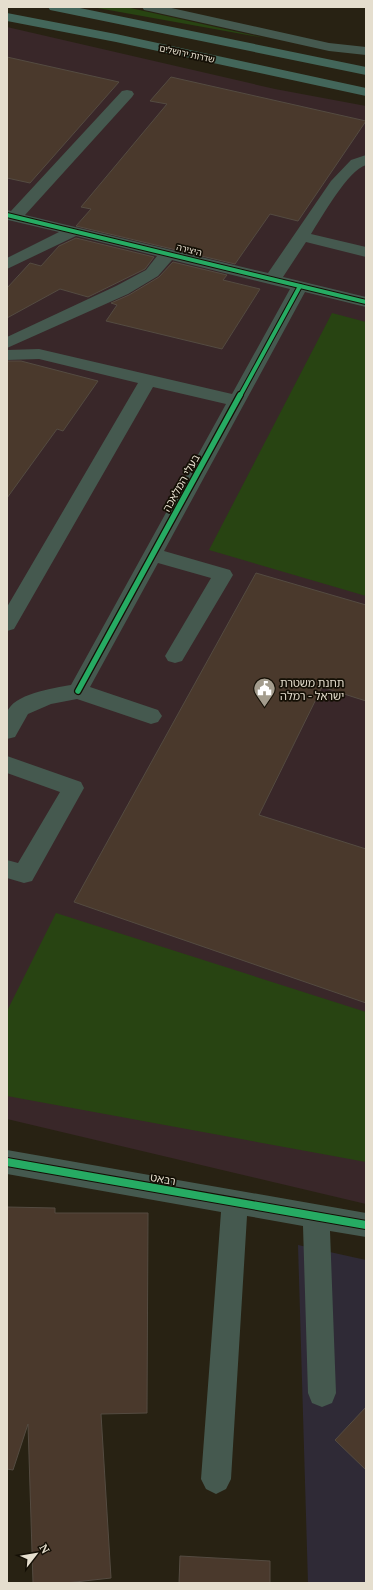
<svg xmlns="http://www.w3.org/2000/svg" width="373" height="1590" font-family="'PT Serif','Noto Sans Hebrew',serif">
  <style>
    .industrial { fill: #392729 }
    .education { fill: #2f2a36 }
    .green { fill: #284412 }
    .building { fill: #4a392c; stroke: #544b41 }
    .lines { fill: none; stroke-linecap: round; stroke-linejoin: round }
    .minor { fill: #45594f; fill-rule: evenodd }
    .major { fill: #43665a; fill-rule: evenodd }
    .cycleway-far2-casing { stroke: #140f05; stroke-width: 6 }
    .cycleway-far1-casing { stroke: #140f05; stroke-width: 8 }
    .cycleway-casing { stroke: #140f05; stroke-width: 10 }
    .cycleway-far2 { stroke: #26ab63; stroke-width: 4 }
    .cycleway-far1 { stroke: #26ab63; stroke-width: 5.5 }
    .cycleway { stroke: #26ab63; stroke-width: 8 }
    .labels { text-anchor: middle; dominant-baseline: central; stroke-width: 3.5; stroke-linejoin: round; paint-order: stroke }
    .far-street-label { font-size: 9px; fill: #e5dece; stroke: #140f05 }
    .street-label { font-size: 11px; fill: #e5dece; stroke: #140f05 }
    .poi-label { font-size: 11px; fill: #e5dece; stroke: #140f05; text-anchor: start }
  </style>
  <rect width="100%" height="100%" fill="#282213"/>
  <path class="industrial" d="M7,27L275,89L366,106V1204L7,1119Z"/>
  <path class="education" d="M298,1245L366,1260V1583H308Z"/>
  <g class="green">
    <path d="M92,7H126L265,38Z"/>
    <path d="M332,313L366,322V596L209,550Z"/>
    <path d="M56,913L366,1012V1162L7,1096V1011Z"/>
  </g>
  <g class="building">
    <path d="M7,57L119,82L30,183L7,178Z"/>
    <path d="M171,77L366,121L298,221L270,214L235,264L76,226L91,209L81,207L167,104L150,101Z"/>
    <path d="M76,238L154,257L145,269L88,297L60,289L7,318V288L30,263L41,266L59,246Z"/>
    <path d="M173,262L227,275L223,280L260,289L222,349L106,321L117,305L111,303L129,295L159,277Z"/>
    <path d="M7,361H21L98,381L63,431L57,429L7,498Z"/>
    <path d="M256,573L366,605V701L322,687L259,815L366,849V1003L74,902Z"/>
    <path d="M7,1207L55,1208V1213H148L147,1413L101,1414L111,1578L66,1583H33L28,1424L13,1470L7,1469Z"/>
    <path d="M366,1407V1470L335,1440Z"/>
    <path d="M180,1556L270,1561V1583H179Z"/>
  </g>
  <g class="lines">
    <g class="minor">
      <path d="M142,7H167L329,43L366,47V55L329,51L149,11L144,10Z"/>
      <path d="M127,90L132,91L134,94L132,97L25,215L268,273L331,181L351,160L366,155V165C348,170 322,217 311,234L366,247V257L306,242L283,277L366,297V307L305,292L164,551L230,570L233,575L182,661L175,663L168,661L165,656L211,578L158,563L90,687L158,710L162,716L158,722L151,724L77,699L51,704L28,714L15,737L7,739C7,731 5,721 7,713C12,694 54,688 71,685L226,404L153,387L14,629L7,631V607L138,383L39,359L7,360V350L39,349L232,394L290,289L172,260L158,276L128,294L7,348V337L116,286L146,270L157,256L76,236L7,269V258L59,232L8,220L7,210L11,211L122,91Z"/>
      <path d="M7,756L81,782L84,788L32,881L24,883L7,878V860L18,863L60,792L7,773Z"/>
      <path d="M7,1150L366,1213V1237L330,1231L336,1393L332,1403L322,1407L312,1403L308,1393L303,1226L247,1216L231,1479L226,1489L216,1494L206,1489L201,1479L221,1212L7,1174Z"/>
    </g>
    <g class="major">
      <path d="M48,7H75L366,67V75L55,11L50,10Z"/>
      <path d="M7,13L116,34L366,88V96L116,42L7,21Z"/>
    </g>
    <defs>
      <g id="cycleway-far2">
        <path d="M7,215L366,302"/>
        <path d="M240,396L300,286"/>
      </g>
      <path id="cycleway-far1" d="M78,691L240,395"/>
      <path id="cycleway" d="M7,1162L366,1225"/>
    </defs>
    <use href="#cycleway-far2" class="cycleway-far2-casing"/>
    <use href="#cycleway-far1" class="cycleway-far1-casing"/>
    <use href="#cycleway" class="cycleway-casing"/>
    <use href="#cycleway-far2" class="cycleway-far2"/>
    <use href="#cycleway-far1" class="cycleway-far1"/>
    <use href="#cycleway" class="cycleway"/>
  </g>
  <defs>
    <symbol id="civic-pin" viewBox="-11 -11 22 30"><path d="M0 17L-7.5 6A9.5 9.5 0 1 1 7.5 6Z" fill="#a39c8d" stroke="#140f05"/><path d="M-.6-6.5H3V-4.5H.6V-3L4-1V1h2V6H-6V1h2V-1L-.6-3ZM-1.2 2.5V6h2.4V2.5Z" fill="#fff"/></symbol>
  </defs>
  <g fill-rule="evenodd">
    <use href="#civic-pin" x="252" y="676" width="25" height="34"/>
  </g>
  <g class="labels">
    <g class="far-street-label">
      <text transform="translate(187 54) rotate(12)">שדרות ירושלים</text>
      <text transform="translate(189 250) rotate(14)">היצירה</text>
    </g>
    <g class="street-label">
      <text transform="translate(181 483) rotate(-61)">בעלי המלאכה</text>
      <text transform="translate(163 1179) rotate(10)">רבאט</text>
    </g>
    <g class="poi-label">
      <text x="280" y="683">תחנת משטרת<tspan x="280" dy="13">ישראל - רמלה</tspan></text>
    </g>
  </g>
  <rect width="373" height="1590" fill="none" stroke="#e5dece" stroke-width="16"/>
  <g transform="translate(36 1554) rotate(59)" stroke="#140f05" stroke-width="3" paint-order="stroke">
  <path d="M0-3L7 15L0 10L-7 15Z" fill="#e5dece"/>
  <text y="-6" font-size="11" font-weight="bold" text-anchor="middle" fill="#e5dece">N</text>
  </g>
</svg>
